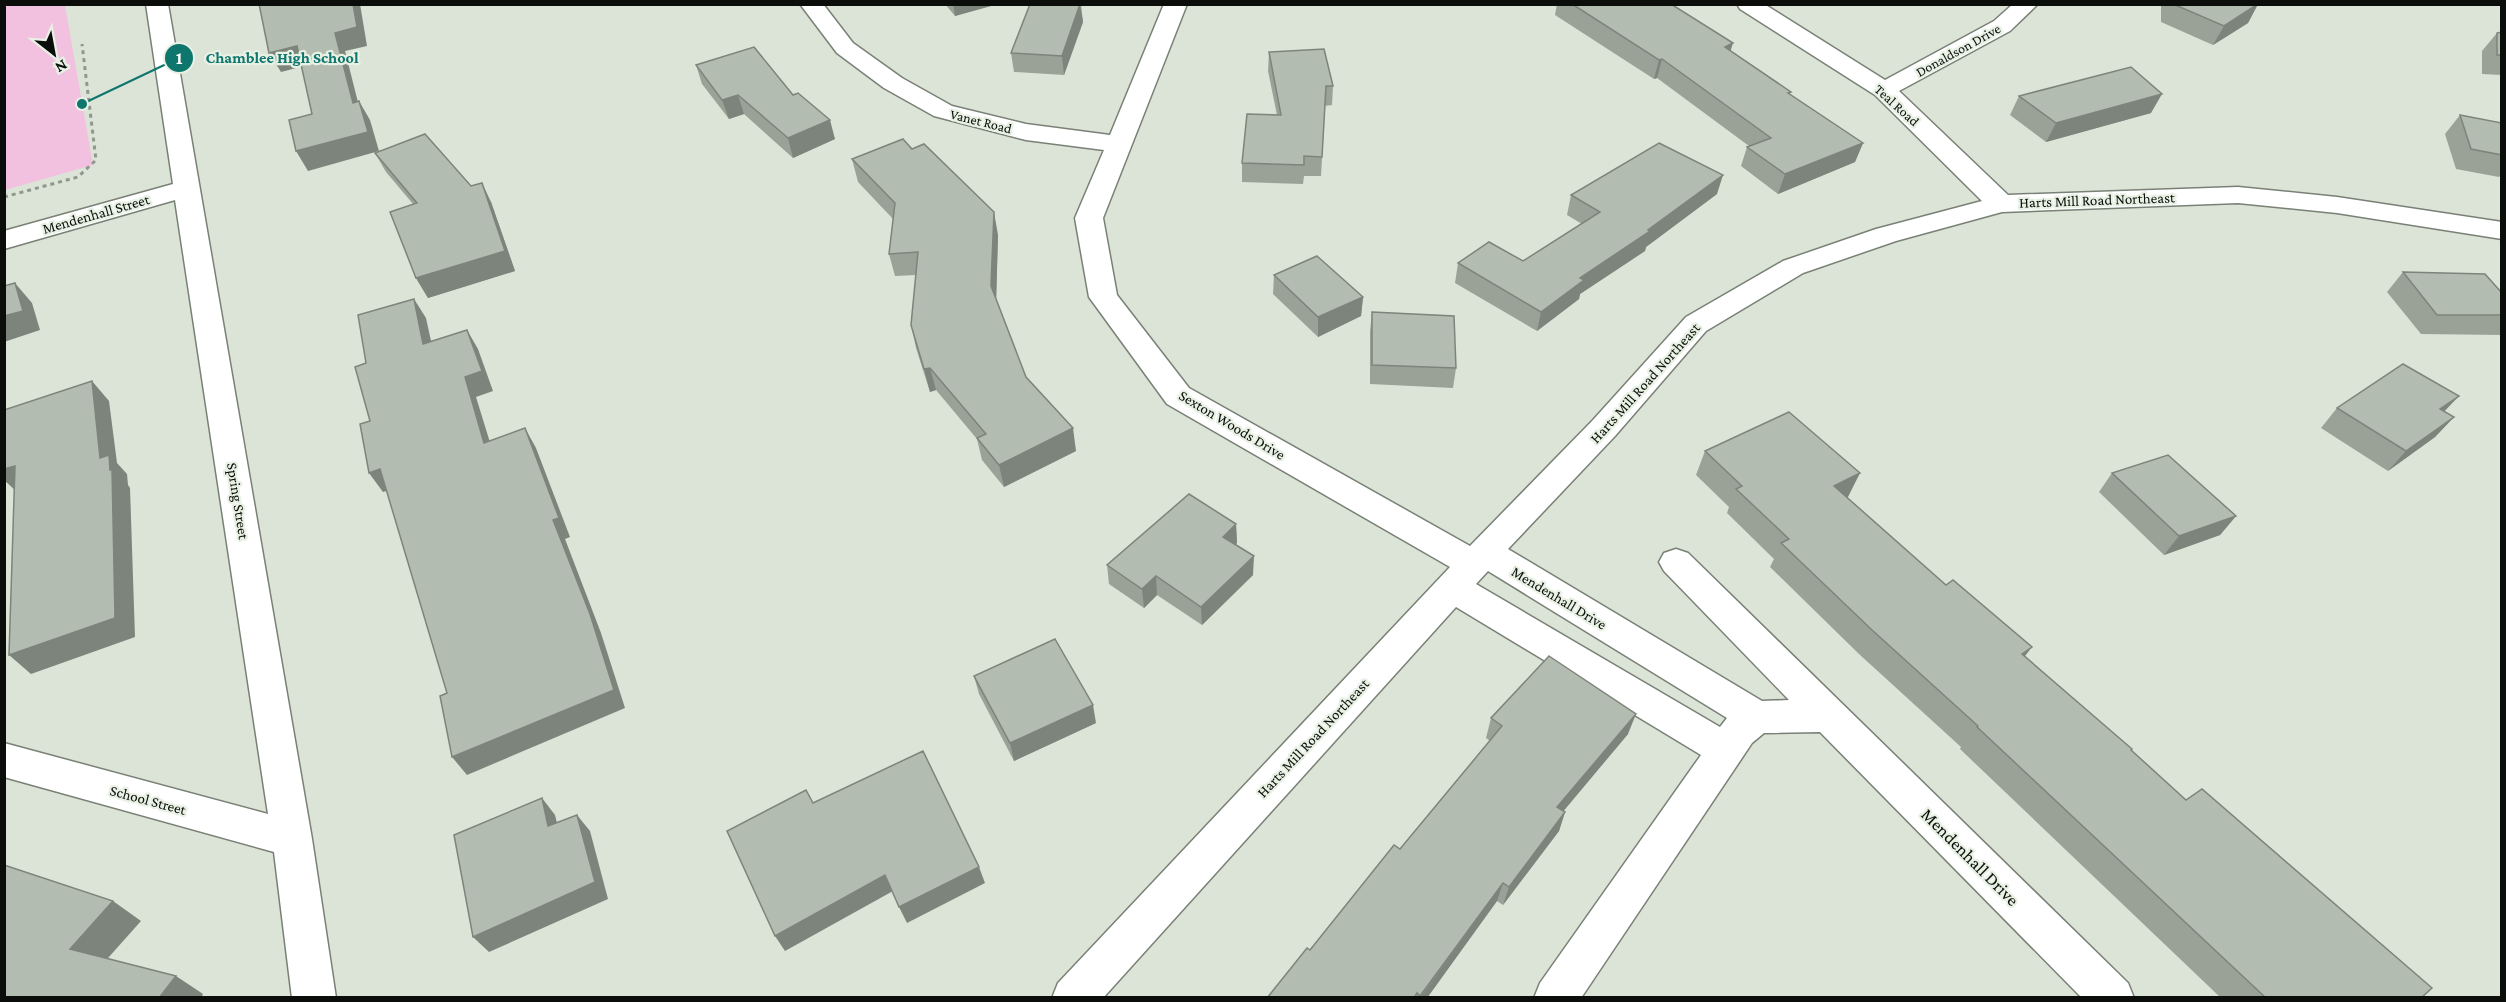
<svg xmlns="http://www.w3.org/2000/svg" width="2506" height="1002" font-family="'Crimson Pro',serif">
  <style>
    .green { fill: #f3c1e0 }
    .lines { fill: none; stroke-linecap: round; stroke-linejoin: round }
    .minor-casing { stroke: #798176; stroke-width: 3 }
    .path { stroke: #90978d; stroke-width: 3; stroke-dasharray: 4 4; stroke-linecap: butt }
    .minor { fill: #fff; fill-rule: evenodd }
    .wall { fill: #9aa297 }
    .shaded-wall { fill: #7d847b }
    .building { fill: #b3bcb0; stroke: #7d847b; stroke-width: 1.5 }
    .labels { text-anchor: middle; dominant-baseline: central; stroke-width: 4.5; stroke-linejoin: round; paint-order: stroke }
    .far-street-label { font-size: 14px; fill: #0a0d09; stroke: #e8f1e4 }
    .street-label { font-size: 15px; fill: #0a0d09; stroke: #e8f1e4 }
    .near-street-label { font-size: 18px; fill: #0a0d09; stroke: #e8f1e4 }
    .leader { fill: none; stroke: #0f766e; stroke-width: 2 }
    .callout-dot { fill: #0f766e; stroke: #e8f1e4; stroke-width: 2 }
    .mark-label { font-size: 18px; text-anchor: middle; font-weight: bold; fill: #fff }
    .callout-label { font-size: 16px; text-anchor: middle; font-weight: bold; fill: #0f766e; stroke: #e8f1e4; stroke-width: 4.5; stroke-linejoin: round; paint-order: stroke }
  </style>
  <rect width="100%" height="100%" fill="#dbe4d7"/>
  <path class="green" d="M5,4L65,5L93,165L5,190Z"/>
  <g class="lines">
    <defs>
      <g id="minor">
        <path d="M146,4H168L312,839L336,998H292L274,852L4,777V743L268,814L175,200L4,249V231L173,184Z"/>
        <path d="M800,4H823L853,43L902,78L952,106L1026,124L1110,135L1164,4H1187L1103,218L1117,295L1189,388L1470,546L1593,420L1686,317L1783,261L1876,229L1982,201L1875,95L1740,9L1737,4H1764L1885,80L1994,21L2013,4H2038L2010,31L1899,91L2008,195L2238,187L2337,197L2502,222V239L2337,213L2238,203L2002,212L1896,241L1803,273L1706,331L1615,436L1508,549L1762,701L1789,700L1664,571L1659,562L1664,553L1676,549L1688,553L2128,983L2134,998H2082L1820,732L1764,733L1752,743L1581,998H1534L1540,983L1701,755L1456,607L1103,998H1052L1058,983L1450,567L1167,404L1089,297L1075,218L1104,150L1026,140L934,116L884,88L837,53ZM1488,571L1727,718L1720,727L1476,584Z"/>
      </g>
    </defs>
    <use href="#minor" class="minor-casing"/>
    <path class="path" d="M4,197L78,177L96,160L82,44"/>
    <use href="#minor" class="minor"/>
  </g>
  <g class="wall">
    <path d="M945,4H995L955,16Z"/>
    <path d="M1030,4H1081L1083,22L1064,75L1014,72L1011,53Z"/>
    <path d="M1557,4H1671L1731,51L1791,92L1790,94L1863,143L1855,162L1778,194L1741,166L1747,147L1749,146L1657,78L1654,79L1555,15Z"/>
    <path d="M2161,4H2258L2248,23L2213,45L2161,22Z"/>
    <path d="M2502,32V75L2482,74V51L2497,33Z"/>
    <path d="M1269,52L1333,86L1332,105L1325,106L1321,176H1304L1303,184L1242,182V163L1277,115L1268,71Z"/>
    <path d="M696,65L793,95L835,139L793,158L744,114L729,119L702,84Z"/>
    <path d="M2019,96L2151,113L2046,142L2010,115Z"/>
    <path d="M2460,115L2502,155V174L2499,177L2456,169L2445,134Z"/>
    <path d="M375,153L471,186L491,202L515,271L428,298L416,278L413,204L386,172Z"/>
    <path d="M852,159L998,235L996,298L1026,377L1076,451L1004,487L982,460L977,439L936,390L930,392L916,348L911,325L916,275L895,276L889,254L893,219L858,182Z"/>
    <path d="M1717,194L1646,247L1645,251L1580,294L1579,299L1537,331L1455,283L1458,263L1523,261L1582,224L1567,215L1571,195Z"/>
    <path d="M2403,272L2502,293V335L2421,334L2387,292Z"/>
    <path d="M1274,275L1363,297L1361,316L1318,337L1273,294Z"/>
    <path d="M1372,312L1456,368L1453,388L1370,384V332Z"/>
    <path d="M2337,408L2444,412L2454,417L2435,437L2388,471L2321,428Z"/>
    <path d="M1705,451L1848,497H1847L2186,800L2421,998H2221L1960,749L1961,747L1859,654L1770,567L1774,559L1727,513L1729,507L1696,475Z"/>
    <path d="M2112,473L2236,516L2220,535L2164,555L2099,492Z"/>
    <path d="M1236,524L1237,543L1235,545L1253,575L1202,625L1157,595L1144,608L1109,584L1107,565Z"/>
    <path d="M974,676L1096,723L1014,761L979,694Z"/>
    <path d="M1491,718L1628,734L1563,811L1565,812L1559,831L1503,905L1497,901L1427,998H1267L1400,849L1490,741L1486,738Z"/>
  </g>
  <g class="shaded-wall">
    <path d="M353,4H360L367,46L345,51L363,122L353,103L335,33Z"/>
    <path d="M953,4H995V5L955,16Z"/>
    <path d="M1080,4L1083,22L1064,75L1062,56Z"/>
    <path d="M2258,4L2248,23L2213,45L2224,26Z"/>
    <path d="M1733,43L1727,62L1725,47Z"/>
    <path d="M297,46L308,65L281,72L269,53Z"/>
    <path d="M1662,59L1657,78L1654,79L1659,60Z"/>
    <path d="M2162,94L2151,113L2046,142L2056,123Z"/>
    <path d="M738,95L744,114L729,119L722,100Z"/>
    <path d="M359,101L370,120L379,151L308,171L296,151Z"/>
    <path d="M830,120L835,139L793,158L788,138Z"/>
    <path d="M1863,143L1855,162L1778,194L1785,174Z"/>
    <path d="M1723,175L1717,194L1646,247L1645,251L1580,294L1579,299L1537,331L1541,312L1580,278L1648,230Z"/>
    <path d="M482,183L491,202L515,271L428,298L416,278Z"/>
    <path d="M994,212L998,235L996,308L991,286Z"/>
    <path d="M15,283L32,303L40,330L4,342V316Z"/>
    <path d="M1363,297L1361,316L1318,337V317Z"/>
    <path d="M414,299L426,318L436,364L423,344Z"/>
    <path d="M467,330L478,349L493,391L476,397L496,462L484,443L465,377Z"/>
    <path d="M930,368L936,390L930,392L924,369Z"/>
    <path d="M92,381L109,401L117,463L127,474L128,485L130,488L135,637L31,674L9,655L100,458Z"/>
    <path d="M2459,396L2440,416V409Z"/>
    <path d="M2454,417L2435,437L2388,471L2406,451Z"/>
    <path d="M525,428L536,448L570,537L565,539L601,633L625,708L467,775L452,757L553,520Z"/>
    <path d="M1073,428L1076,451L1004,487L999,465Z"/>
    <path d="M15,466L16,491L4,480V469Z"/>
    <path d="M380,469L393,489L383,492L369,473Z"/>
    <path d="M1860,473L1848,497L1822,510L1834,486Z"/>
    <path d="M2236,516L2220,535L2164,555L2179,536Z"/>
    <path d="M1236,524L1237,543L1223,556V537Z"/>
    <path d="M1254,556L1253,575L1202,625L1201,607Z"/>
    <path d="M1156,576L1157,595L1144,608L1142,589Z"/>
    <path d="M2032,647L2015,669L2022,654Z"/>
    <path d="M1093,705L1096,723L1014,761L1010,743Z"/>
    <path d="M1636,714L1628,734L1551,826L1557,807Z"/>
    <path d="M542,798L555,815L562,843L548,826Z"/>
    <path d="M1565,812L1559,831L1503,905L1509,887Z"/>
    <path d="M577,815L590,831L608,899L489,952L473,937Z"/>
    <path d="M979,867L985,883L907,923L899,907Z"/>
    <path d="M885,875L893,891L785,951L775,936Z"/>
    <path d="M1503,883L1497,901L1427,998H1420Z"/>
    <path d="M113,901L141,921L100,967L70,949Z"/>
    <path d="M176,976L203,994L201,998H159Z"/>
  </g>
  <g class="building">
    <path d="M259,4H353L357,27L335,33L353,103L359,101L368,132L296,151L289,120L312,114L297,46L269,53Z"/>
    <path d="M1030,4H1080L1062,56L1011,53Z"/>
    <path d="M1572,4H1671L1733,43L1725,47L1791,92L1788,93L1863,143L1785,174L1747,147L1771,138L1662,59L1659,60Z"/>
    <path d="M2173,4H2258L2224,26Z"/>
    <path d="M2502,32V55H2497V33Z"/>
    <path d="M754,47L793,95L798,93L830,120L788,138L738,95L722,100L696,65Z"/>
    <path d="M1324,49L1333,86H1326L1322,157L1304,156V165L1242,163L1247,114L1281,115L1269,52Z"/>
    <path d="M2131,67L2162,94L2056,123L2019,96Z"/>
    <path d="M2460,115L2502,123V155L2471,149Z"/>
    <path d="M425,134L471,186L482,183L505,251L416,278L390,212L417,203L375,153Z"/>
    <path d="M903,139L912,149L924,144L994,212L991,286L1026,377L1073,428L999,465L977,438L986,434L930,368L924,369L911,325L918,252L889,254L895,203L852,159Z"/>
    <path d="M1659,143L1723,175L1648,230L1650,231L1580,278L1584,280L1541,312L1458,263L1489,242L1523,261L1600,212L1571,195Z"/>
    <path d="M1317,256L1363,297L1318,317L1274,275Z"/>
    <path d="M2403,272L2485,274L2502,293V315H2437Z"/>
    <path d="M15,283L23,311L4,316V286Z"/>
    <path d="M414,299L423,344L467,330L482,371L465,377L484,443L525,428L559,518L553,520L590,614L614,690L452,757L440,696L447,693L380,469L369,473L360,424L370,421L355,367L366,363L358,315Z"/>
    <path d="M1372,312L1454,316L1456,368L1372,365Z"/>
    <path d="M2403,364L2459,396L2440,409L2454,417L2406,451L2337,408Z"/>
    <path d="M92,381L100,458L109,455L110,470L112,469L115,618L9,655L15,466L4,469V410Z"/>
    <path d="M1789,412L1860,473L1834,486L1946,585L1953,580L2032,647L2022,654L2132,749L2131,750L2186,800L2202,789L2432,988L2421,998H2266L1977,727L1978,726L1872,630L1781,543L1789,539L1736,489L1742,486L1705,451Z"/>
    <path d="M2168,455L2236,516L2179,536L2112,473Z"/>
    <path d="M1189,494L1236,524L1223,537L1254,556L1201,607L1156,576L1142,589L1107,565Z"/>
    <path d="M1055,639L1093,705L1010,743L974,676Z"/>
    <path d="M1549,656L1636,714L1557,807L1565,812L1509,887L1503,883L1420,996L1417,993L1414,998H1267L1307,948L1310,950L1394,845L1400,849L1502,726L1491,718Z"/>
    <path d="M923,751L979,867L899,907L885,875L775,936L727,831L806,790L813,803Z"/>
    <path d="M542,798L548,826L577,815L595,882L473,937L454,835Z"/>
    <path d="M4,865L113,901L70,949L176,976L159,998H4Z"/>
  </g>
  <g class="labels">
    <g class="far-street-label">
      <text transform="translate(1958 50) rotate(-29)">Donaldson Drive</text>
      <text transform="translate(1897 105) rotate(42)">Teal Road</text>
      <text transform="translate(981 121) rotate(14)">Vanet Road</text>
    </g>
    <g class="street-label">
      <text transform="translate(2097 200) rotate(-2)">Harts Mill Road Northeast</text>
      <text transform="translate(96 214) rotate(-16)">Mendenhall Street</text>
      <text transform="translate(1645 383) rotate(-48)">Harts Mill Road Northeast</text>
      <text transform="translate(1232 425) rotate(31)">Sexton Woods Drive</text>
      <text transform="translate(238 501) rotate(81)">Spring Street</text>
      <text transform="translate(1559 598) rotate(31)">Mendenhall Drive</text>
      <text transform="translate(1313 738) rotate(-47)">Harts Mill Road Northeast</text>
      <text transform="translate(148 800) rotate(15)">School Street</text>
    </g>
    <g class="near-street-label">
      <text transform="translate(1970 857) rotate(45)">Mendenhall Drive</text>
    </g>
  </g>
  <path class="leader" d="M82 104L179 58"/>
  <g class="callout-dot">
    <circle cx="82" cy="104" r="6"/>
    <circle cx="179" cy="58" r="15"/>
  </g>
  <g class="mark-label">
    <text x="179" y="64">1</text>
  </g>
  <g class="callout-label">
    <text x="282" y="63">Chamblee High School</text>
  </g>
  <rect width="2506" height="1002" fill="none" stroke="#0a0d09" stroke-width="12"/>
  <g transform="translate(54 54) rotate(149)" stroke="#e8f1e4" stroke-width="4.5" paint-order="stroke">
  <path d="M0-4.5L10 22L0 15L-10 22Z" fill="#0a0d09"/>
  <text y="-9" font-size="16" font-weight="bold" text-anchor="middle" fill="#0a0d09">N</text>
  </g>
</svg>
